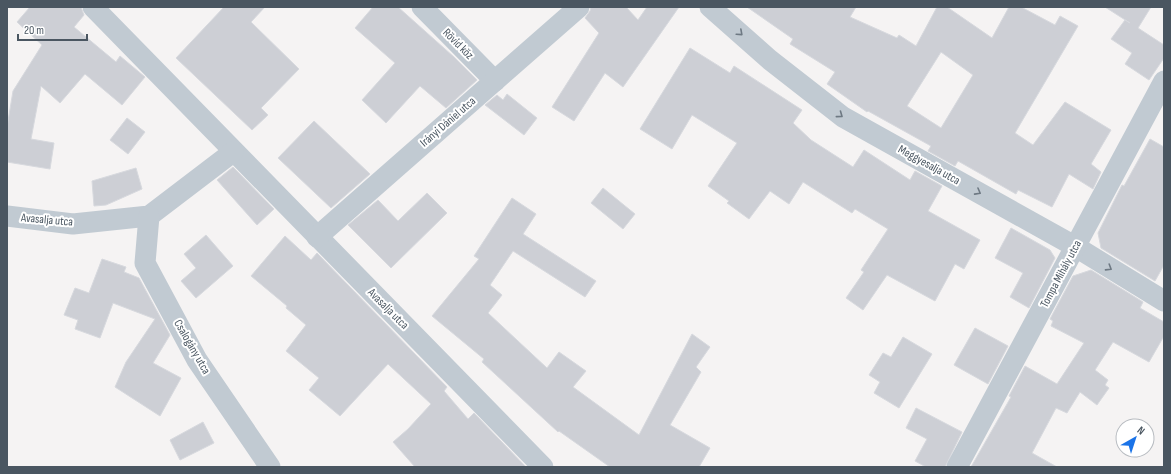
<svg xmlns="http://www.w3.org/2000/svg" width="1171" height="474" font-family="'Sofia Sans Condensed',sans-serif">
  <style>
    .building { fill: #cdcfd5; stroke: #d7d9de; fill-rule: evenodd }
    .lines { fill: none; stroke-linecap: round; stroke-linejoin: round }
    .street { stroke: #c1cad2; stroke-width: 21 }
    .oneway { stroke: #6e7983 }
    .labels { text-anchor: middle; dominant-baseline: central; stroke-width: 4; stroke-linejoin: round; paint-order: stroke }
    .street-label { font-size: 12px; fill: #4a5661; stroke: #fff }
  </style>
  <rect width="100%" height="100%" fill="#f5f3f3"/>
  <g class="building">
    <path d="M30,7H81L84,15L74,27L116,62L120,56L145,77L122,105L85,74L60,103L41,86L31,139L54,143L50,169L7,162V127L13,91L42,45L17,22Z"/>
    <path d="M224,7H265L251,22L299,69L261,108L268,115L252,130L176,58Z"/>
    <path d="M373,7H398L454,57L477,80L446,108L420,86L386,123L362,100L395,63L355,28Z"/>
    <path d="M591,7H626L638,20L647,7H679L623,87L605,73L574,121L552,107L599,33L585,18L590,11Z"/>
    <path d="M747,7H856L850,17L897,38L899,35L916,46L937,7H947L992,38L1009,7H1021L1055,25L1060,16L1078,26L1015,133L1033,145L1065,102L1111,130L1091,164L1101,172L1093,189L1069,174L1052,207L1018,190L1016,194L958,161L955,166L928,151L931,146L868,111L867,112L827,84L835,72L790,44L793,39ZM941,52L973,75L941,128L907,106Z"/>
    <path d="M1105,7H1151L1138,28L1164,45V58L1149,80L1125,64L1132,53L1111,39L1125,20L1130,23Z"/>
    <path d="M690,48L730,73L734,66L802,110L793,123L811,140L853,167L864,150L910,180L915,171L942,186L928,211L980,240L964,269L955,264L935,301L887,275L863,310L846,298L864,272L861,270L888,229L855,209L852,213L803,182L789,204L770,191L749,219L727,203L729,201L708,186L737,143L692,115L672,149L640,129Z"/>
    <path d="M507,94L537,118L524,135L485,105L497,95L503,100Z"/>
    <path d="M127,118L145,132L128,154L110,140Z"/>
    <path d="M314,121L370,174L331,208L278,158Z"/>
    <path d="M1150,139L1164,147V265L1155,281L1101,248L1098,233L1122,185L1124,186Z"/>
    <path d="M233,167L274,209L257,225L217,180Z"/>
    <path d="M136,168L142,189L106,205L94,206L92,181Z"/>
    <path d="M603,188L635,214L623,229L591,203Z"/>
    <path d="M427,193L447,213L391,268L348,225L378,200L398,221Z"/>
    <path d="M512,198L536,214L523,234L596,281L585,297L513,251L490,285L502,295L488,313L547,368L559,352L586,371L573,387L639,435L692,334L710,347L696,367L701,372L670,425L710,448L699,467H610L559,431L558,432L482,362L484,359L432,316L479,259L474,256Z"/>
    <path d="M1011,228L1050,250L1055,258L1029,308L1010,297L1023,273L995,258Z"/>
    <path d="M206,235L233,266L196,298L181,281L196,268L184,254Z"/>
    <path d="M285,236L311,260L317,253L447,387L444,391L468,419L474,413L526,467H415L393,442L408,429L431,404L388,364L340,416L309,390L319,378L286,351L306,325L286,308L287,306L251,276Z"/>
    <path d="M102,259L126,267L124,272L139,278L170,335L153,363L181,378L160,416L115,387L126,362L155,319L113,303L100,338L75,329L78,320L64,315L75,288L89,293Z"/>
    <path d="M1091,270L1143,302L1140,308L1164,322V336L1149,362L1113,342L1095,370L1108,380L1105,385L1109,388L1097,405L1080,392L1067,413L1056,408L1032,453L1057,467H971L1011,397L1009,396L1025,366L1057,384L1084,343L1051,326L1053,321L1050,319L1073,276Z"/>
    <path d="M975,328L1008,346L988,384L954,365Z"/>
    <path d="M903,337L932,354L899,408L874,393L880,382L869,375L883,353L891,357Z"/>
    <path d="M916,408L962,432L945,467H926L915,461L927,439L906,428Z"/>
    <path d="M203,422L214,443L180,460L170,440Z"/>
  </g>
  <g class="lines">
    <g class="street">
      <path d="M93,7L543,467"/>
      <path d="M422,7L495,81"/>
      <path d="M710,7L770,60L843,117L1076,247L1164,301"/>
      <path d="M7,216L73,224L149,216L233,152"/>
      <path d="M149,216L145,263L197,360L270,467"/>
      <path d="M317,237L579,7"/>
      <path d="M957,467L1164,81"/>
    </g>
  </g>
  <defs><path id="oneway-chevron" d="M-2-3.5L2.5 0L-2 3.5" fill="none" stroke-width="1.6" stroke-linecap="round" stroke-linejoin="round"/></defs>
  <g class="oneway">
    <use href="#oneway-chevron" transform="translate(740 33) rotate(42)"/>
    <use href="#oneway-chevron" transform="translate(840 115) rotate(36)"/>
    <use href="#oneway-chevron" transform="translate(978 192) rotate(29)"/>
    <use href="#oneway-chevron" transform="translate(1109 268) rotate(32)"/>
  </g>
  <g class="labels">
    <g class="street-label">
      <text transform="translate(458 44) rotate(45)">Rövid köz</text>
      <text transform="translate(448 122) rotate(-41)">Irányi Dániel utca</text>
      <text transform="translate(929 165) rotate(29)">Meggyesalja utca</text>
      <text transform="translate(47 220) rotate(5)">Avasalja utca</text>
      <text transform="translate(1061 274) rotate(-62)">Tompa Mihály utca</text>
      <text transform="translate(388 309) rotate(45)">Avasalja utca</text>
      <text transform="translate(192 347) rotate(60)">Csalogány utca</text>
    </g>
  </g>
  <rect width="1171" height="474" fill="none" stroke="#4a5661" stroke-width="16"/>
  <g transform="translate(1135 438) rotate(39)"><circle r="19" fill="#ffffff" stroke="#b7bbc0"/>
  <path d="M0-3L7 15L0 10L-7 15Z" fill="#1a73e8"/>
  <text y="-6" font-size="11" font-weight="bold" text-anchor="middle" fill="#4a5661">N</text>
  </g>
  <path d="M18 34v6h69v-6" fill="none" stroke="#4a5661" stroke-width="2"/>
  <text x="24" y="34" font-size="12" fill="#4a5661" stroke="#ffffff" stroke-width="3" paint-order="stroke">20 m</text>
</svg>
